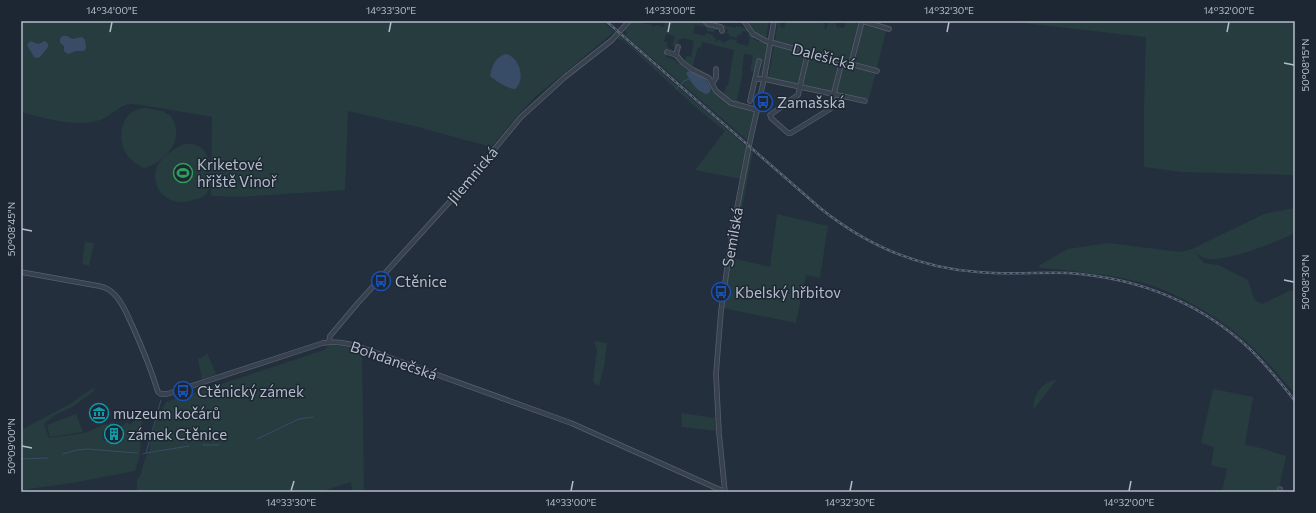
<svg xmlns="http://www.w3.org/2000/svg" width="1316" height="513" font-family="Commissioner,sans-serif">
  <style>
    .green { fill: #263c3f }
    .water { fill: #394c67 }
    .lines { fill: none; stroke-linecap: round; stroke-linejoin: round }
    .stream { stroke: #394c67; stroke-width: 1 }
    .minor-casing { stroke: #565f6c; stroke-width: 5.5 }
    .minor { stroke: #38414e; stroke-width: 4 }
    .rail-casing { stroke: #5a6575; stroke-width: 2.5 }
    .rail { stroke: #1d2633; stroke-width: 1; stroke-dasharray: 3; stroke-linecap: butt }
    .ticks { fill: none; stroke: #b4bcc9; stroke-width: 1.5 }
    .labels { text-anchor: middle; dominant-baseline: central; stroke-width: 3; stroke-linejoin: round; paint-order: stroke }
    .street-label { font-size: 15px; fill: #b4bcc9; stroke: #1d2633 }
    .poi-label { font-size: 15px; fill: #b4bcc9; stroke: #1d2633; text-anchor: start }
    .neatline { fill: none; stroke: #b4bcc9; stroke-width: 1.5 }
    .ticks-label { font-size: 10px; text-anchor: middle; fill: #b4bcc9 }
  </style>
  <rect width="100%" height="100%" fill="#242f3e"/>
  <g class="green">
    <path d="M21,21H602L614,32L535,97L517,116L491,147L418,127L348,111L345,190L240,197L211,196L212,117C195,114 177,111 160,108C150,107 140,104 130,104C122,104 109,117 100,120C75,128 45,118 21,112Z"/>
    <path d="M631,21H643V23L652,25V26L655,27V25L664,27L665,22L661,21H703L718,28L717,30H715L714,32L717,33L707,31V27L695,25L693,33L705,36L706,33L713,35V37L716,38L715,41L717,42L718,40H721V42L725,43L726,41H728L729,39L737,40L736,43L748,46L750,37H748L749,34L754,37L753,39L759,42L760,40L767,43L768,46L763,77L760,78L758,77V74H760L762,64H759L760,61L757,60L755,72L750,71L753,55L744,54L742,72H743L737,100L740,101L739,104L731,101L732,99L729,97L728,98L726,95L725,96L724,95L726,86H728L734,50L702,42L701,48L698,47L693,64L694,66L687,62L686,63L685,62L686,56L691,57L694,41L683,38L682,39H679L677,47L670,44H673L675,36L666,34L664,42H667V47L675,51L668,49L666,57L673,59L684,68L685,67L708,80L714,92L724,101L733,106L753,110L755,113L748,141L625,35L627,33L623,29Z"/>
    <path d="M707,21H711V22L736,28V26C741,27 746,27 749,32L742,31L741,35L738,34L737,38L729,36V34H727L728,30L724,29L723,27L709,24Z"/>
    <path d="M746,21H769L766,39L754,32Z"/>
    <path d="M778,21H780V25L781,27L784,28L786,21H824L823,24L824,25L826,21L824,28L826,29L828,22H831V21H836L835,23H837L836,26L838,27L839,29L840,24V27L843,28L845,25V22L842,21H850L859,24L850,60L775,41Z"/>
    <path d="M1006,21H1295V175L1181,172L1144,167V107L1146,37Z"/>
    <path d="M863,25L886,31L877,68L855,62Z"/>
    <path d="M620,36L748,148L745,159L742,163L744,165L741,179L695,170L725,131L692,104L624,41L618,39V37Z"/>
    <path d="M774,46L806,54L798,84L768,78Z"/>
    <path d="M809,55L839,63L832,91L802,85Z"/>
    <path d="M843,64L876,72L869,99L836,92Z"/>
    <path d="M147,108L162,111L171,116C182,134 174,150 159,161C154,164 150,167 144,168C138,165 131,161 127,155C115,137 122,107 147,108Z"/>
    <path d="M184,144C205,141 211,158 211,176C211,181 211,188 207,193C203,198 196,199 190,201C183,203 174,202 167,198C159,193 155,184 155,174C156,161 172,149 184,144Z"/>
    <path d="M750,148L753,151L733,255L736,259L770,267L777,214L828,226L820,278L806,275L796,323L723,308L732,242Z"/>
    <path d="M1295,208V233C1276,242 1223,264 1204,258C1200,257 1197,253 1194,251L1204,263L1218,265L1248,280L1254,299L1262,304L1289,291L1295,290V394C1277,373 1258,350 1236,333C1212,313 1171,290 1140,282C1108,274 1075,271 1041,268L1038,266L1068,249L1108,243L1181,252L1192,249L1264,214Z"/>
    <path d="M85,242L94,243L89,266L82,264Z"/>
    <path d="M594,341L606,343L607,345L604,366L599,386L595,384L593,381L597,351Z"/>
    <path d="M329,345L347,347L362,353L364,490L352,492L351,482L320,492H137V480L140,476L146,456L149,451L150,443L157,416L161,411L166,402L324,350Z"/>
    <path d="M207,353L216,374L202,380L198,359L203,357Z"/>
    <path d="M1057,379L1033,410C1033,394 1041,383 1057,379Z"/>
    <path d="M93,388L95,390L72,407L53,416L44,424L49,438L85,433L105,424L106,425L113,422L114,423V427L111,426L102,432L103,440L113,443L118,431L117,430L127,422L129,425L141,416L142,421L140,455L135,471L72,483L21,490V430L70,404Z"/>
    <path d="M1213,389L1253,397L1245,445L1261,448L1286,456L1278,492H1222L1227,469L1211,465L1214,447L1201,443Z"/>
    <path d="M681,413L715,418L716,431L682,427Z"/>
    <path d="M76,414L83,432L50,437L47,425Z"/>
  </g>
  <g class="water">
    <path d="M62,36H67L72,39L82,37L85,40L86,48L84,51H75L69,54L66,53L64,51V46L60,43V39Z"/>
    <path d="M30,41L38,44L45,41L48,44V47L40,57L37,58L34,57L27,45Z"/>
    <path d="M505,54C520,56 526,80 515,89C510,90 494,80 490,76C493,65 493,60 505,54Z"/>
    <path d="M689,71C700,76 707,77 711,89L709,93L706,94C696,91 691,82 686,73Z"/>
  </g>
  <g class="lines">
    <g class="stream">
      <path d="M676,89L684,81L689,79"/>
      <path d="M257,439L299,419L313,417"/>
      <path d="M203,445H219"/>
      <path d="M146,453L189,446"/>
      <path d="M63,454L77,450L87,449L137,453"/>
      <path d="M143,454L146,453L161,400"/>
      <path d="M21,459L48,458"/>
    </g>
    <defs>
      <g id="minor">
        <path d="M705,21L708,24L721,27L722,31"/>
        <path d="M744,21L753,34L766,41L877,71"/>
        <path d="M862,21L889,29"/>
        <path d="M678,47L676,55L683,63L693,70L709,78L716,91L731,103L758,110"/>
        <path d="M667,52L676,55"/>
        <path d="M808,52L798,95L770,115L771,118L788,133H791L830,109L842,61"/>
        <path d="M851,64L862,21"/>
        <path d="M755,79H764L865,101"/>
        <path d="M712,83L716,78V69"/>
        <path d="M750,101L759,61"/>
        <path d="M21,272L99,286C104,287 109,289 113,293C122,301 127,314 132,325C142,347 151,369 158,392L161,394H167L323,343C336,341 348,343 360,347L571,423L725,492"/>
        <path d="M329,342L330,336L357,304L463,187L521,117L565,77L612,40L629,21"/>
        <path d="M725,492L719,433L716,374L721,311L732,234L749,146L764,79L774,21"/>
        <path d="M1279,492L1280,489"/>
      </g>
    </defs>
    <use href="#minor" class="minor-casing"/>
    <use href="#minor" class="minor"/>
    <defs>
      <path id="rail" d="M606,21L820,208C866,245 919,268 978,272C1008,275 1038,272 1069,273C1138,278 1200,302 1251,350C1267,366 1281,383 1295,401"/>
    </defs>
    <use href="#rail" class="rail-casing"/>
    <use href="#rail" class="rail"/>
  </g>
  <path class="ticks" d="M110,32L112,22M389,32L391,22M668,32L670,22M947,32L949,22M1227,32L1229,22M1284,63L1294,65M22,229L32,231M1284,280L1294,282M22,446L32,448M291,491L294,481M571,491L573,481M850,491L852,481M1129,491L1131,481"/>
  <defs>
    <symbol id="bus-ring" viewBox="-11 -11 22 22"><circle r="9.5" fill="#1d2633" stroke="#1a4fb4" stroke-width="1.5"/><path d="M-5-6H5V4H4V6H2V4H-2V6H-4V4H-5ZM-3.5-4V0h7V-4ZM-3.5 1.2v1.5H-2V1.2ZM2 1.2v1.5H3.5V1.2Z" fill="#1a4fb4"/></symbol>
    <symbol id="stadium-ring" viewBox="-11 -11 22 22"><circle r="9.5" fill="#1d2633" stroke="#2e9e5b" stroke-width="1.5"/><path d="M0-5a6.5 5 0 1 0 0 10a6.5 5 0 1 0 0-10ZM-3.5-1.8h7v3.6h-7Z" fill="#2e9e5b"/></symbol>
    <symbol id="museum-ring" viewBox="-11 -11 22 22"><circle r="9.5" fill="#1d2633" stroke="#0f9aa8" stroke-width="1.5"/><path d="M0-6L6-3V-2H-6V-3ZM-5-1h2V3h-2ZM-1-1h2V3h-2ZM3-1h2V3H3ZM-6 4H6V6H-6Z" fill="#0f9aa8"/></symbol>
    <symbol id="building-ring" viewBox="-11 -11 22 22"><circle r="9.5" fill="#1d2633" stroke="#0f9aa8" stroke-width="1.5"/><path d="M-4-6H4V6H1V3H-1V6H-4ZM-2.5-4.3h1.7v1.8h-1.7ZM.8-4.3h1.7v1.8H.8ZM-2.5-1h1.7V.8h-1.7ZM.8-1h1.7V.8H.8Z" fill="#0f9aa8"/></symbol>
  </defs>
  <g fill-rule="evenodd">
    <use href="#bus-ring" x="752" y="91" width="22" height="22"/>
    <use href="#stadium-ring" x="172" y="162" width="22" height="22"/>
    <use href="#bus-ring" x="370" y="270" width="22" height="22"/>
    <use href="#bus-ring" x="710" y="281" width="22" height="22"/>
    <use href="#bus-ring" x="172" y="380" width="22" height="22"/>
    <use href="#museum-ring" x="88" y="402" width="22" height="22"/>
    <use href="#building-ring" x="103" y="423" width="22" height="22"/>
  </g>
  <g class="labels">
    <g class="street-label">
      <text transform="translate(824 56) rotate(15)">Dalešická</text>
      <text transform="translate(472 175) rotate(-50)">Jilemnická</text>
      <text transform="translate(732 237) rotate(-80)">Semilská</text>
      <text transform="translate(394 360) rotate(19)">Bohdanečská</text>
    </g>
    <g class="poi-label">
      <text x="777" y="102">Zamašská</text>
      <text x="197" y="164">Kriketové<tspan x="197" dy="17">hřiště Vinoř</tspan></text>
      <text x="395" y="281">Ctěnice</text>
      <text x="735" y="292">Kbelský hřbitov</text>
      <text x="197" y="391">Ctěnický zámek</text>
      <text x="113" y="413">muzeum kočárů</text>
      <text x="128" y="434">zámek Ctěnice</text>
    </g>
  </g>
  <rect width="1316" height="513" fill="none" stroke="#1d2633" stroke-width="44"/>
  <rect x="22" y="22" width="1272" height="469" class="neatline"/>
  <g class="ticks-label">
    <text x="112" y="14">14°34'00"E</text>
    <text x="391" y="14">14°33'30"E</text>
    <text x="670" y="14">14°33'00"E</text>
    <text x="949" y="14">14°32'30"E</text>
    <text x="1229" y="14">14°32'00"E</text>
    <text transform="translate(1305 65) rotate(-90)" y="4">50°08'15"N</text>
    <text transform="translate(11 229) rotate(-90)" y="4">50°08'45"N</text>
    <text transform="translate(1305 282) rotate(-90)" y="4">50°08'30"N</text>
    <text transform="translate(11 446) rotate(-90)" y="4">50°09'00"N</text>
    <text x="291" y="506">14°33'30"E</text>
    <text x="571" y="506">14°33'00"E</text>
    <text x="850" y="506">14°32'30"E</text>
    <text x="1129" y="506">14°32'00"E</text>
  </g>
</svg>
